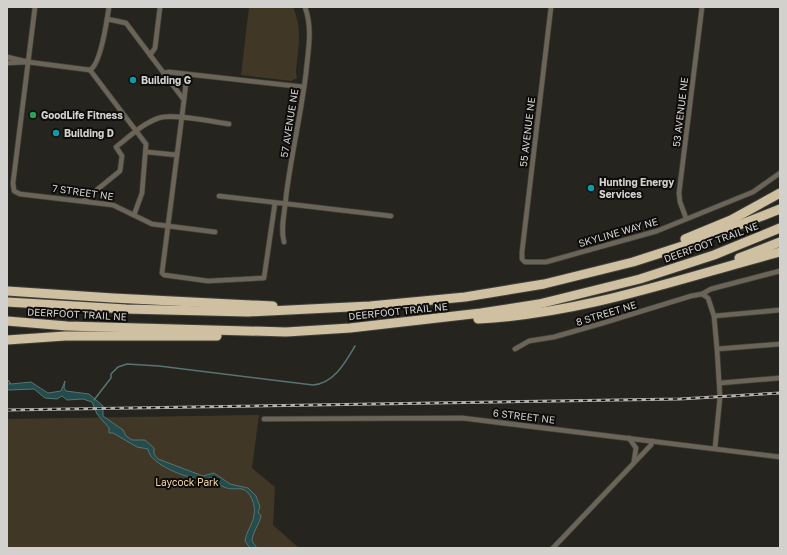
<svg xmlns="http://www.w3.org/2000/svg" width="787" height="555" font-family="'Golos Text',sans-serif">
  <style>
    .green { fill: #413726 }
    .water { fill: #244c4c; stroke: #587473 }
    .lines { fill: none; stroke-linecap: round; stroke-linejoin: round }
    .stream { stroke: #587473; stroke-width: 1.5 }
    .minor-casing { stroke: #42403b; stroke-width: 6 }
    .motorway-casing { stroke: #42403b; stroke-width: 11 }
    .minor { stroke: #6b6559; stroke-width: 4.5 }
    .motorway { stroke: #cec0a1; stroke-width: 9 }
    .rail-casing { stroke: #b4b2af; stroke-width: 3 }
    .rail { stroke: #0e0d0b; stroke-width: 1.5; stroke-dasharray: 4.5; stroke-linecap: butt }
    .culture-dot { fill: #0f9aa8; stroke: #0e0d0b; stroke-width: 1.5 }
    .leisure-dot { fill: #2e9e5b; stroke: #0e0d0b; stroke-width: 1.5 }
    .labels { text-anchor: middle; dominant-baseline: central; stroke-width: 4; stroke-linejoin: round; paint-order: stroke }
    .poi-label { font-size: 10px; font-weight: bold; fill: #d3d1ce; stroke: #0e0d0b; text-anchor: start }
    .street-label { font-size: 10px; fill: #d3d1ce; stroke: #0e0d0b }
    .park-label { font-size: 10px; fill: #f3d5a1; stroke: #0e0d0b }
  </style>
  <rect width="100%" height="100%" fill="#26241f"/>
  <g class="green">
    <path d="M249,7H293C303,32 298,46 296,72L297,78L291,81L241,75Z"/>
    <path d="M259,415L252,468L275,487L273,525L299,548H7V419Z"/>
  </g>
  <path class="water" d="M8,380L11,384L31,382L48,393L61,391L65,381L64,388L66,391L89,394L103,406V416L123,430L126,436L132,440H145L154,448V454L158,459L203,476L214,473L230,484L248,488L256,496L260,507L258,512L261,516C259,525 253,531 252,541L257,548H250L245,541C246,532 253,524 254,515C256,506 251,491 242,489C236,488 230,490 224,487C218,485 218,481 214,478C209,477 206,480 202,479C187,479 149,464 148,449L137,447L113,433H109V428L97,414L92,402L83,399L67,400L62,396L57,399L45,398L34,389L9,390L7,389V384H10Z"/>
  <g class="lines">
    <path class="stream" d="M94,400L111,378V374L118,367L127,364L159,366L313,385C334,383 345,363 355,346"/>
    <defs>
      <g id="minor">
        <path d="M35,7L13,183L14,191L20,194L113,205L152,224L215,232"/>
        <path d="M551,7L522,252V259L525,262H546L657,231L753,192L780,173"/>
        <path d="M107,19L126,23L184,100L162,273L164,275L208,281L264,278L275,203"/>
        <path d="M150,55L155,48L160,7"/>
        <path d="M7,57L28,62L90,70"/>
        <path d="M7,63L28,62"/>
        <path d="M90,70L146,144L142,193L134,215"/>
        <path d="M90,70C101,64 107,20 109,7"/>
        <path d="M164,73L169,72L304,87"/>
        <path d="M184,100L187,74"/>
        <path d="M147,152L177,155"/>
        <path d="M219,196L391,216"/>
        <path d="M83,201L120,171L122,156L116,147C129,137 143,123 159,118C171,113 214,122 229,124"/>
        <path d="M686,218L680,202L679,193L702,7"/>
        <path d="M284,242C280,228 285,212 286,197C291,155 301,115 306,73C308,51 313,29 305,7"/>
        <path d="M702,294L708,298L714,316L717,349L720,397L715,448"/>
        <path d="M714,316L780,310"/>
        <path d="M515,349L529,341L554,337L603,323L691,296L702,294L711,289L780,271"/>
        <path d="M717,349L780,344"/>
        <path d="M720,383L780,378"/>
        <path d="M264,419L462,418L780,457"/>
        <path d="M629,438L636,448L634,461"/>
        <path d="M553,548L651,445L652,441"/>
      </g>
      <g id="motorway">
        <path d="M685,239L731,220L780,193"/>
        <path d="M739,258L780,242"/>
        <path d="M7,291L113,298L273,306"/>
        <path d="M7,302L126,309L248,312L370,306L465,297L544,284L633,262L701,240L780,209"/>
        <path d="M478,319C582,314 681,278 780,252"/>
        <path d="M7,321L67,326L286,332L350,328L481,313L539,304L640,279L714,255L780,228"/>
        <path d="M7,340L65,336H217"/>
      </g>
    </defs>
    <use href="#minor" class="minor-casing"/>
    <use href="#motorway" class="motorway-casing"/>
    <use href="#minor" class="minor"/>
    <use href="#motorway" class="motorway"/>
    <defs>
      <path id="rail" d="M7,410L680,399L780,393"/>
    </defs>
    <use href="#rail" class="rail-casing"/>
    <use href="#rail" class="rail"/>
  </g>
  <g class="culture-dot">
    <circle cx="133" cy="80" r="4"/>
    <circle cx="56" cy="133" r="4"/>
    <circle cx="591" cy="188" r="4"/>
  </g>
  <circle class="leisure-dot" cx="33" cy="115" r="4"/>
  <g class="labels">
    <g class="poi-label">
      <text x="141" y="80">Building G</text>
      <text x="41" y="115">GoodLife Fitness</text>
      <text x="64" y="133">Building D</text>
      <text x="599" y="182">Hunting Energy<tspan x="599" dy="12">Services</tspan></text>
    </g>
    <g class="street-label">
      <text transform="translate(680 112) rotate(-83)">53 AVENUE NE</text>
      <text transform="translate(289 123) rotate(-81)">57 AVENUE NE</text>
      <text transform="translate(527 132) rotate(-83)">55 AVENUE NE</text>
      <text transform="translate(83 192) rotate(8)">7 STREET NE</text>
      <text transform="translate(618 232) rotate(-16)">SKYLINE WAY NE</text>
      <text transform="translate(711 242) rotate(-20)">DEERFOOT TRAIL NE</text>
      <text transform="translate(398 311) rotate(-6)">DEERFOOT TRAIL NE</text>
      <text transform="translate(606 313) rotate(-17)">8 STREET NE</text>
      <text transform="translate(77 314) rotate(3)">DEERFOOT TRAIL NE</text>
      <text transform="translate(524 416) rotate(7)">6 STREET NE</text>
    </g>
    <g class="park-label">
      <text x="187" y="482">Laycock Park</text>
    </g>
  </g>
  <rect width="787" height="555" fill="none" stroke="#d3d1ce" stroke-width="16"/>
</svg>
